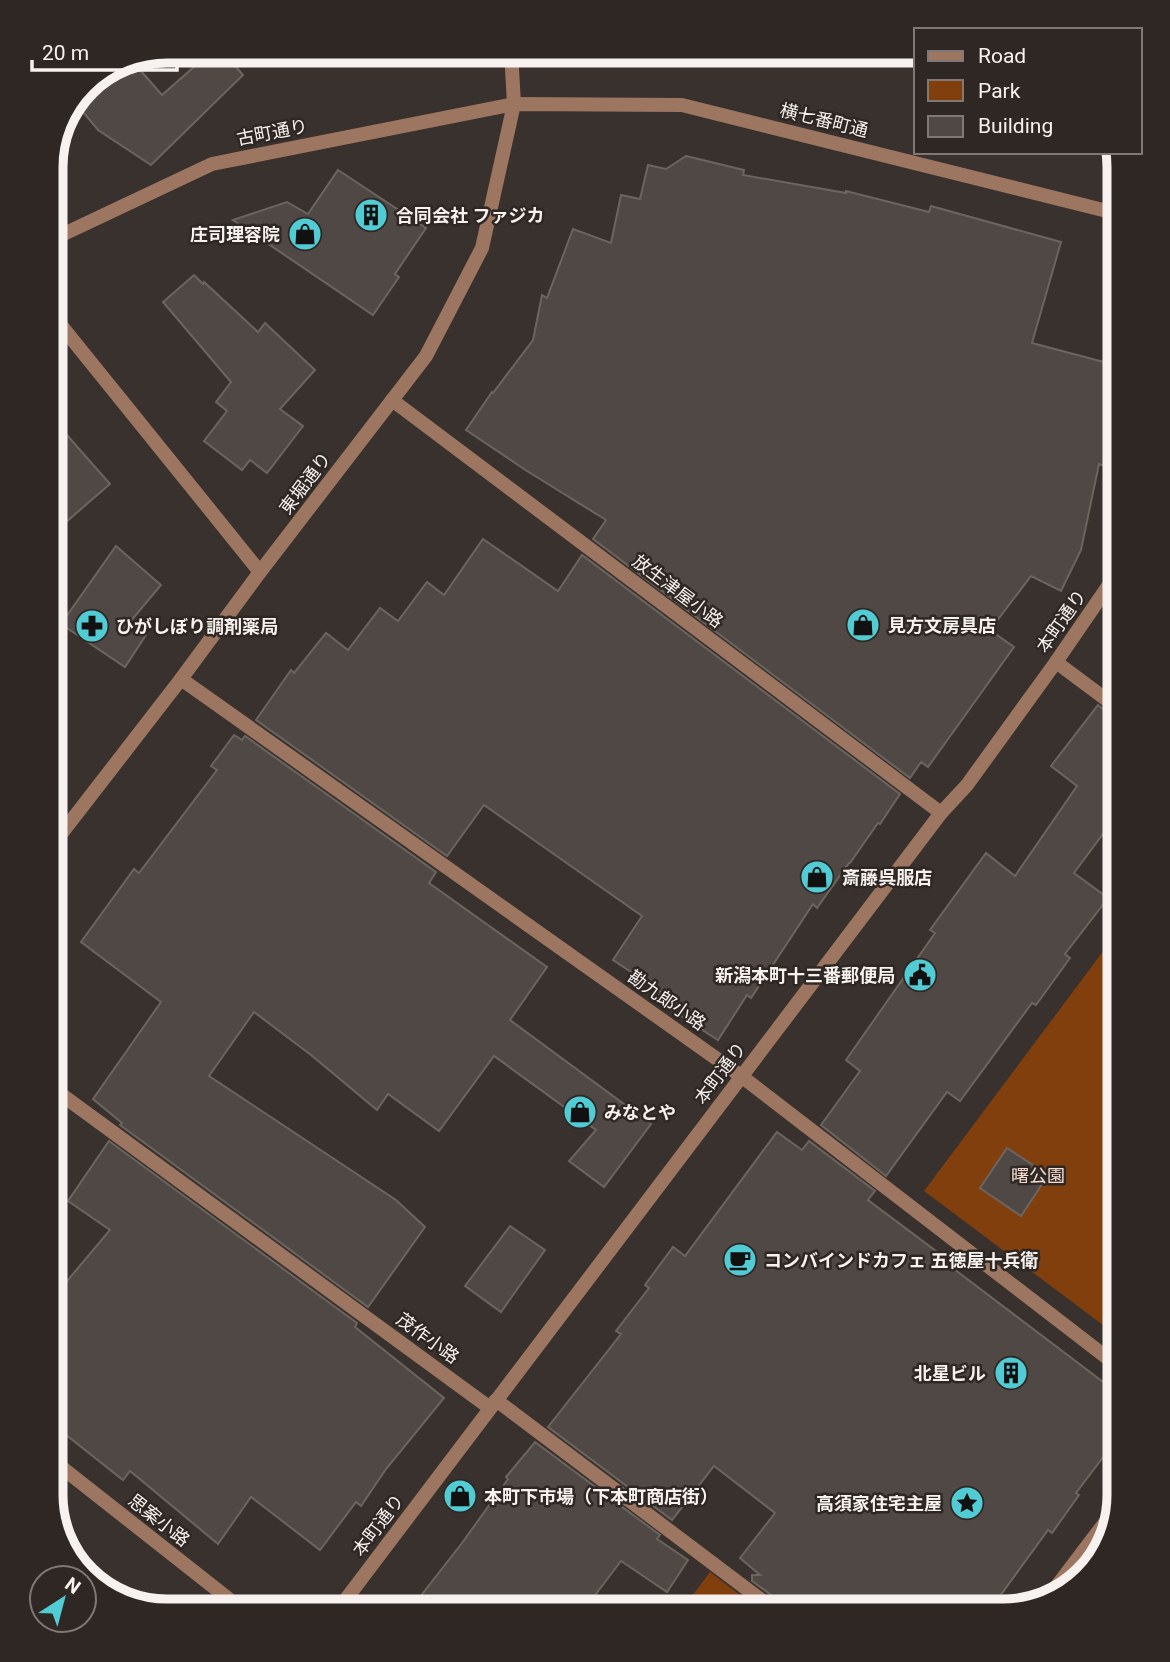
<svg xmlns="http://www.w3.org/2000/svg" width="1170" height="1662" font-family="Roboto,'Noto Sans JP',sans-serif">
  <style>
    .green { fill: #813f0e }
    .building { fill: #504844; stroke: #6c645f; stroke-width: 2 }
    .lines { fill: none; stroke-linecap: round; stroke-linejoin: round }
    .minor { stroke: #9c7660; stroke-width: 14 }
    .tertiary { stroke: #9c7660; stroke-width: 14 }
    .labels { text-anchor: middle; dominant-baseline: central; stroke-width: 5; stroke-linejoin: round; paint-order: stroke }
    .street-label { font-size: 18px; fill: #f7f2ef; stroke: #2f2723 }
    .poi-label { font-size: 18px; font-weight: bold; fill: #f7f2ef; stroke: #2f2723; text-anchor: start }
    .park-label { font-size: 18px; fill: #f5ded0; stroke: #2f2723 }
    .rim { fill: none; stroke: #f7f2ef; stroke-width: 9 }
  </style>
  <rect width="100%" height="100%" fill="#39312d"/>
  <g class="green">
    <path d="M1119,930V1337L924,1191Z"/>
    <path d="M710,1572L761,1611H681Z"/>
  </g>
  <g class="building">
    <path d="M212,51H222L243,75L151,165L98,130L78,106L80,100L114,71L134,63L162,95Z"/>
    <path d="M686,156L744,170L743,175L846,193V191L929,212L931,206L1061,242L1032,343L1119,366V423L1108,467L1099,464L1081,550L1061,591L1031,576L990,630L1014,647L928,767L921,762L910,778L593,539L606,520L527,471L466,430L492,392L493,393L533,340L542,295L547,298L573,229L611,243L621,195L640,199L648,165L666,169Z"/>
    <path d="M338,170L426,228L395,274L399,277L373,315L233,220L287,202L308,214Z"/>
    <path d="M194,275L203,284L204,282L258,332L265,323L315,370L280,409L303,426L267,473L250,460L242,470L204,441L227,411L216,402L231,382L163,302Z"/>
    <path d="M51,417L110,484L51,535Z"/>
    <path d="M483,539L558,591L582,555L900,794L880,824L878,823L850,863H849L817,908L813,904L751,998L747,995L718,1040L656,1000L661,992L613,960L642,916L484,805L447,856L256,720L291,670L294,673L326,633L348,650L380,608L398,621L427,582L444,595Z"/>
    <path d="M116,546L161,585L129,623L146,635L125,667L61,624Z"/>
    <path d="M1098,705L1113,717L1119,718V817L1117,815L1074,873L1108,898L1065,954L1070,958L1036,1005L1032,1003L960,1101L947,1092L886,1176L821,1125L860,1071L846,1060L935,933L930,930L986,853L1015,876L1077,786L1051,766Z"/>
    <path d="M234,735L242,740L245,736L436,872L429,883L547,967L510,1020L651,1124L604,1187L569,1161L596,1130L494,1056L439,1131L388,1094L377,1110L311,1055L254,1012L209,1076L396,1200L425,1227L368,1307L120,1125L122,1123L93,1099L161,1002L81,942L134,869L139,873L217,770L211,766Z"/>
    <path d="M777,1132L802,1150L809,1141L875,1191L868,1200L948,1260L946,1263L1119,1394V1436L1076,1493L1079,1495L1052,1533L1048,1530L989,1611H786L782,1603L752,1581V1575H760L740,1558L775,1513L714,1466L672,1520L548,1427L621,1334L616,1331L649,1288L645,1285L673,1247L685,1256Z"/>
    <path d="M109,1141L357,1323L355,1327L444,1398L386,1469L361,1506L356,1502L320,1550L251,1497L218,1544L130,1471L123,1480L51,1423V1300L110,1230L68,1201Z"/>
    <path d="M1007,1148L1048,1175L1021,1216L980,1188Z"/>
    <path d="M510,1226L545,1250L501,1312L465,1286Z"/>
    <path d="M535,1442L660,1535L657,1539L688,1560L667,1592L621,1561L583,1611H409L462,1543L508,1479L506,1477Z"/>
  </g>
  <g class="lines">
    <g class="minor">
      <path d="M51,240L212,164L514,104L511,51"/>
      <path d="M51,313L260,572"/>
      <path d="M392,400L941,813"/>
      <path d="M1056,662L1119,709"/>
      <path d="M181,679L741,1076L1119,1367"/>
      <path d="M51,1087L490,1408L496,1400L776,1611"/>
      <path d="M51,1459L244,1611"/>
    </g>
    <g class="tertiary">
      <path d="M51,847L181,679L260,572L426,356L482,248L514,104L682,105L1119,214"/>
      <path d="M1047,1599L1116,1508"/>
      <path d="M337,1611L941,813L967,785L1056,662L1111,582L1119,550"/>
    </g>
  </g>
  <defs>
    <symbol id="building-disc" viewBox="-11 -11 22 22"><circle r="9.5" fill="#51ccd4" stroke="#2f2723"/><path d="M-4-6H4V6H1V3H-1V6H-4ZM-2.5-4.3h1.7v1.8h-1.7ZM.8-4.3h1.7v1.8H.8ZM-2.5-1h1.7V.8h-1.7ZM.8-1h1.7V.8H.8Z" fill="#111"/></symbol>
    <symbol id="shop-disc" viewBox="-11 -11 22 22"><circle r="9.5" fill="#51ccd4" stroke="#2f2723"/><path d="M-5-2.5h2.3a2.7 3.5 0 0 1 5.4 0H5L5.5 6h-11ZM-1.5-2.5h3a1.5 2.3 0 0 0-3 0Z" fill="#111"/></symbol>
    <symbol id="pharmacy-disc" viewBox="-11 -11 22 22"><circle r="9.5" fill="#51ccd4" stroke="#2f2723"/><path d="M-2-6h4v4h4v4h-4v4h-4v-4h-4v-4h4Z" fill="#111"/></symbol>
    <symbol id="civic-disc" viewBox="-11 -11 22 22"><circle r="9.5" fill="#51ccd4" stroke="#2f2723"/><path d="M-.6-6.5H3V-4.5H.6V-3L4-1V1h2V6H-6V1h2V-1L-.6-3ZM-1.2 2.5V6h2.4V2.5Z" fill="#111"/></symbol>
    <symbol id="cafe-disc" viewBox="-11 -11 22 22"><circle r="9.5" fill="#51ccd4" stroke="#2f2723"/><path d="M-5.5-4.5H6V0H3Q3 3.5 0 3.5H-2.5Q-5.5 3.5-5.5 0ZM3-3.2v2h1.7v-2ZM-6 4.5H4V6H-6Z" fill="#111"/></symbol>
    <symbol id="sight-disc" viewBox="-11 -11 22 22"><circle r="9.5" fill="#51ccd4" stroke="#2f2723"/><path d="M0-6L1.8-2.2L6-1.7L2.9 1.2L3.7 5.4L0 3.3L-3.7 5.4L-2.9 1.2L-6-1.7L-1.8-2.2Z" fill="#111"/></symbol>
  </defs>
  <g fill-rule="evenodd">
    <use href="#building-disc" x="352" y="196" width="38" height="38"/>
    <use href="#shop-disc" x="286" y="215" width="38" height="38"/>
    <use href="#shop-disc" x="844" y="606" width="38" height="38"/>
    <use href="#pharmacy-disc" x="73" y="607" width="38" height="38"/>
    <use href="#shop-disc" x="798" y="858" width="38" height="38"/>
    <use href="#civic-disc" x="901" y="956" width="38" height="38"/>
    <use href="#shop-disc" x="561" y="1093" width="38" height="38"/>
    <use href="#cafe-disc" x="721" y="1241" width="38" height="38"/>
    <use href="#building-disc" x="992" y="1354" width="38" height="38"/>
    <use href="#shop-disc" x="441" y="1477" width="38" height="38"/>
    <use href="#sight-disc" x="948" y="1484" width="38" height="38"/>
  </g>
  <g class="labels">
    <g class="street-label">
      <text transform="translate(824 120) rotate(14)">横七番町通</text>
      <text transform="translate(272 132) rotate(-11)">古町通り</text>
      <text transform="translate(305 483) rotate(-53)">東堀通り</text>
      <text transform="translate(678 591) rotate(37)">放生津屋小路</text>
      <text transform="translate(1061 621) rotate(-55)">本町通り</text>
      <text transform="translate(667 1000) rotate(35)">勘九郎小路</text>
      <text transform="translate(720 1073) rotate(-53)">本町通り</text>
      <text transform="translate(428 1338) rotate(36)">茂作小路</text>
      <text transform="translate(159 1520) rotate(38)">思案小路</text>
      <text transform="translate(378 1525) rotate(-53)">本町通り</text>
    </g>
    <g class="poi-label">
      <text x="396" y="215">合同会社 ファジカ</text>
      <text x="280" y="234" text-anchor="end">庄司理容院</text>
      <text x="888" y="625">見方文房具店</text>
      <text x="116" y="626">ひがしぼり調剤薬局</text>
      <text x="842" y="877">斎藤呉服店</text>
      <text x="895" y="975" text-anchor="end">新潟本町十三番郵便局</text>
      <text x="604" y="1112">みなとや</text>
      <text x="764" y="1260">コンバインドカフェ 五徳屋十兵衛</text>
      <text x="986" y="1373" text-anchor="end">北星ビル</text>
      <text x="484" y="1496">本町下市場（下本町商店街）</text>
      <text x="942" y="1503" text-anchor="end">高須家住宅主屋</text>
    </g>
    <g class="park-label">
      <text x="1038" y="1175">曙公園</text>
    </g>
  </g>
  <path d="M0 0H1170V1662H0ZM167 63H1003A104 104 0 0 1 1107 167V1495A104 104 0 0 1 1003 1599H167A104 104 0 0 1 63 1495V167A104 104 0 0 1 167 63Z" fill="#2f2723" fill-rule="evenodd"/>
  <path class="rim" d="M167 63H1003A104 104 0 0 1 1107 167V1495A104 104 0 0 1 1003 1599H167A104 104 0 0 1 63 1495V167A104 104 0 0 1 167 63Z"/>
  <rect x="914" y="28" width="228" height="126" fill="#2f2723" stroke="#7f7875" stroke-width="2"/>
  <rect x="928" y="51" width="35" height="10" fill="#9c7660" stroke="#7f7875" stroke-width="2"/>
  <text x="978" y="63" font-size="21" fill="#f7f2ef">Road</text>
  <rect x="928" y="80" width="35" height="21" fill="#813f0e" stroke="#7f7875" stroke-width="2"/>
  <text x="978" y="98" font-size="21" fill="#f7f2ef">Park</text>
  <rect x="928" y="116" width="35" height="21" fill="#504844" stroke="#7f7875" stroke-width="2"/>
  <text x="978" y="133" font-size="21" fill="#f7f2ef">Building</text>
  <g transform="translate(63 1599) rotate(36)"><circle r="33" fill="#2f2723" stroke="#7f7875" stroke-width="2"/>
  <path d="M0-5L12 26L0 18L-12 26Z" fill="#51ccd4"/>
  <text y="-10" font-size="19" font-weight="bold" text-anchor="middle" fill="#f7f2ef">N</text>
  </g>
  <path d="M32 60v10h145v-10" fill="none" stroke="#f7f2ef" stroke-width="3.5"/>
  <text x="42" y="60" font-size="21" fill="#f7f2ef" stroke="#2f2723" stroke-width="5" paint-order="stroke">20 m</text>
</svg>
